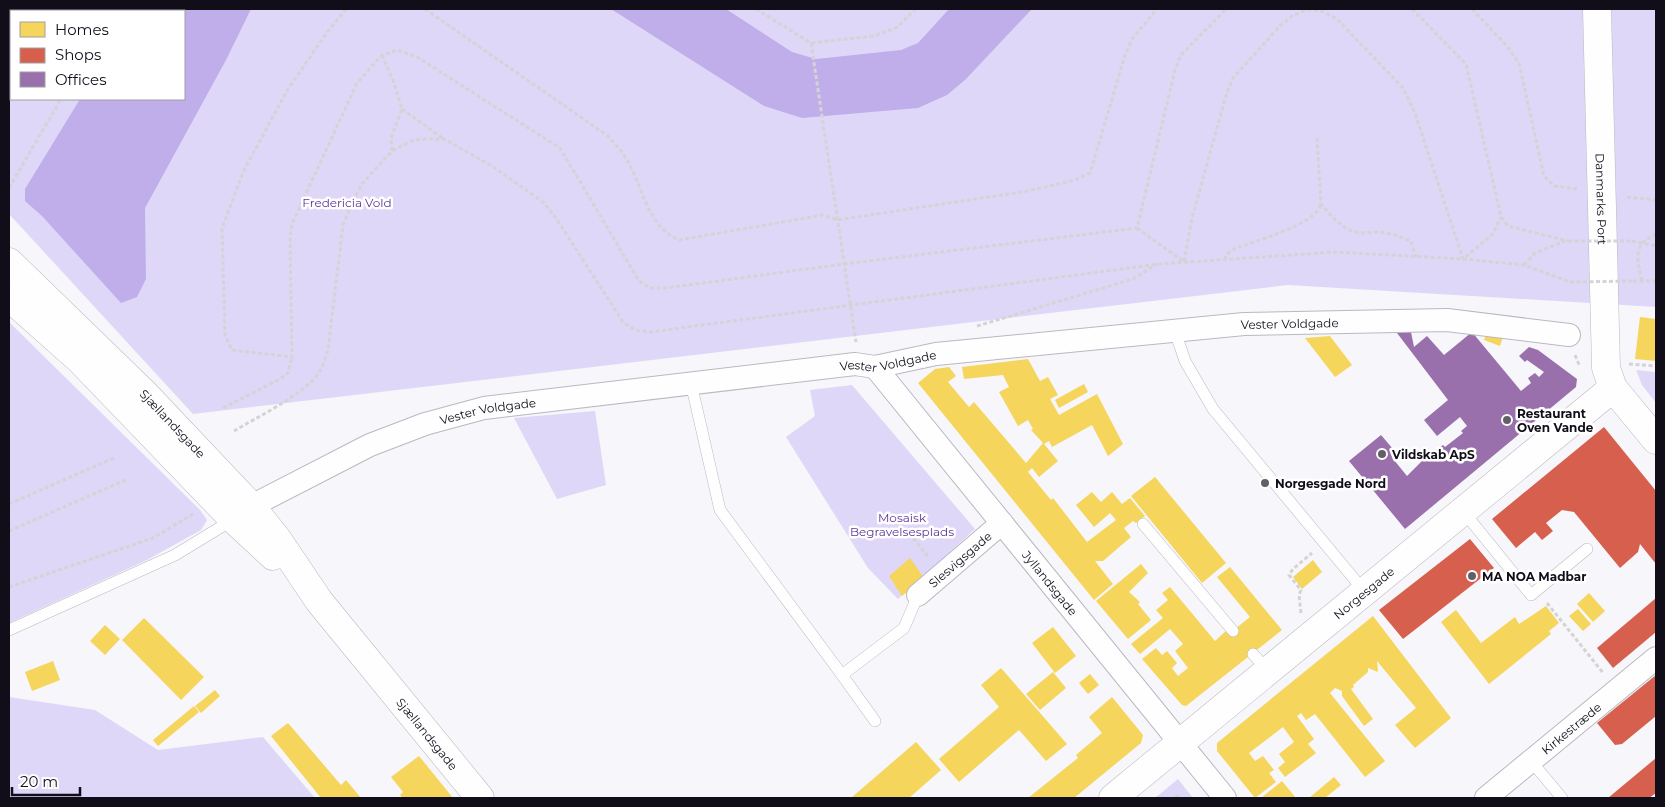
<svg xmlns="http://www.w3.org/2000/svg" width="1665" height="807" font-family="Montserrat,sans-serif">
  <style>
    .green { fill: #dfd7f8; fill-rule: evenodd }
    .water { fill: #c0aeea }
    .homes { fill: #f6d55c }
    .shops { fill: #d6604d }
    .offices { fill: #9970ab }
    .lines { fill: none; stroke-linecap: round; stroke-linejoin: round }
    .lane-casing { stroke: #bab8c0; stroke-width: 12 }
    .street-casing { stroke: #bab8c0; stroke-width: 24 }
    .secondary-casing { stroke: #bab8c0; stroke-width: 29 }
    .path { stroke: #d4d3d5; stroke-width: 3; stroke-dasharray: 4 2.5; stroke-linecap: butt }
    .lane { stroke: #fefefe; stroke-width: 11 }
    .street { stroke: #fefefe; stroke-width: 22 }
    .secondary { stroke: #fefefe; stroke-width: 28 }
    .path-bridge { stroke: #d4d3d5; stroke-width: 3; stroke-dasharray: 4 2.5; stroke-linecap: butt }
    .poi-dot { fill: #625f68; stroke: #fff; stroke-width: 2 }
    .labels { text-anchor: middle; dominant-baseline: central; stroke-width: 5; stroke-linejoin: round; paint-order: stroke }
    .street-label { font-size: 12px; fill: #110e1a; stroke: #fff }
    .park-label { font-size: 12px; fill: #5a3698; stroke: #fff }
    .poi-label { font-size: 12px; font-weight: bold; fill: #110e1a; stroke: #fff; text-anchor: start }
  </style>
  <rect width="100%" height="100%" fill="#f7f6fa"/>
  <g class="green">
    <path d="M9,9H1656V307L1288,285L193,414L10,215ZM11,11H184V99H11Z"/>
    <path d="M9,322L200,510L207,520L201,530L147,560L9,623Z"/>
    <path d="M1636,370L1656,372V403L1642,385Z"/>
    <path d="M852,385L975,529L898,599L868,568L786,437L815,416L810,390Z"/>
    <path d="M595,411L606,485L557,499L514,418Z"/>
    <path d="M9,697L95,710L158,750L263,737L315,798H9Z"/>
    <path d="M1178,779L1193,798H1155Z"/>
  </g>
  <g class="water">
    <path d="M136,9H251L226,60L145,208L146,279L137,297L121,303L42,216L25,201V189L80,99H184V11H134Z"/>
    <path d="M611,9H726L792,52L816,59L901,50L918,43L949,9H1032L965,80L947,95L918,108L802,118L764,106Z"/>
  </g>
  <g class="homes">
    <path d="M1640,317L1656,319V361L1635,359Z"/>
    <path d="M1488,330L1503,337L1500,346L1484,340Z"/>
    <path d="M1330,336L1352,365L1335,377L1305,338Z"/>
    <path d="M1028,359L1040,381L1048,377L1058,395L1050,399L1059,415L1097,394L1123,444L1108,456L1092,425L1052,447L1049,441L1044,444L1058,461L1039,477L1032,468L1028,472L1051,500L1053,498L1087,542L1116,520L1110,513L1094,527L1076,505L1092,492L1101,502L1112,492L1122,504L1130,498L1145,516L1136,523L1133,521L1124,528L1131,537L1103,561H1095L1113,584L1094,600L918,383L935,369L949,367L956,376L948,382L969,407L974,402L1026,463L1043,443L1031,430L1033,429L1028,420L1018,426L999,392L1009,387L1003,375L964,379L962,367Z"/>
    <path d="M1084,384L1088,392L1059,408L1055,400Z"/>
    <path d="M1155,477L1226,563L1202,583L1131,496Z"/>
    <path d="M910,558L924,578L902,596L889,576Z"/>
    <path d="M1313,560L1322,572L1302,589L1293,577Z"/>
    <path d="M1141,564L1148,573L1129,592L1140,602L1138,604L1151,620L1128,639L1096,601Z"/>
    <path d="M1230,567L1282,630L1186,706L1182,705L1142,659L1156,648L1162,655L1167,651L1177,663L1172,668L1178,676L1188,668L1175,651L1183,644L1170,629L1140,654L1131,644L1163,618L1156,610L1168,600L1162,593L1170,587L1215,641L1227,630L1230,633L1250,617L1217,577Z"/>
    <path d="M1589,593L1605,611L1593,622L1577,604Z"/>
    <path d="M1546,606L1559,623L1549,631L1551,634L1489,684L1441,622L1456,610L1481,643L1515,617L1519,624Z"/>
    <path d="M1578,609L1591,624L1583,631L1569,616Z"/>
    <path d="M1373,616L1451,718L1415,748L1395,725L1416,708L1377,661L1378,672L1368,668V672L1353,685L1354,687L1351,689L1373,719L1364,726L1342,696V691L1335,688L1330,693L1385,761L1365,777L1315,714L1306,720L1301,713L1297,716L1314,739L1308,744L1316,753L1285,777L1278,768L1285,762L1279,754L1294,742L1283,727L1249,753L1255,761L1263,756L1274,770L1269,773L1276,782L1255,798L1217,751V743Z"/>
    <path d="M144,618L204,677L181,700L122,640Z"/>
    <path d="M105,625L120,639L105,655L90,641Z"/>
    <path d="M1053,627L1076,656L1055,673L1032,643Z"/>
    <path d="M53,661L60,680L32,691L25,672Z"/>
    <path d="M1001,668L1067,744L1046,761L1019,730L959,782L939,759L999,707L981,685Z"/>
    <path d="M1053,672L1066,688L1040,710L1026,694Z"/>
    <path d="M1090,674L1099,685L1088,694L1079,683Z"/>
    <path d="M215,690L220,696L201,713L195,706Z"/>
    <path d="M1112,697L1143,735L1141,743L1074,798H1028L1078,758L1076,755L1102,733L1089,717Z"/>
    <path d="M194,706L199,712L158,746L153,740Z"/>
    <path d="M288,723L341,785L346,780L361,798H321L271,736Z"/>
    <path d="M916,742L941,770L909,798H851Z"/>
    <path d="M419,756L453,798H403L400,795L403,792L391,777Z"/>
    <path d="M1334,777L1341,785L1325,798H1309Z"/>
    <path d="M1282,781L1296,798H1261Z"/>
  </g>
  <g class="shops">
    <path d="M1604,427L1656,491V564L1640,544L1638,552L1620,568L1574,512L1562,510L1546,523L1553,531L1542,540L1535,532L1516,548L1492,519Z"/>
    <path d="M1470,539L1494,568L1403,639L1379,610Z"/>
    <path d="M1656,598V632L1613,668L1597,648Z"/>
    <path d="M1656,675V716L1622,744L1615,745L1597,723Z"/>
    <path d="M1656,758V793L1649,798H1608Z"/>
  </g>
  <path class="offices" d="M1411,332L1414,347L1427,336L1444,355L1472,332L1521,391L1531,383L1528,378L1535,373L1539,377L1544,372L1527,360L1525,362L1519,356L1529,347L1538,350L1577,379L1576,387L1405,529L1349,461L1381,435L1399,456L1394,460L1407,476L1425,458L1443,445L1445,447L1463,433L1461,431L1467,426L1460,417L1437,436L1424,420L1448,400L1397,333Z"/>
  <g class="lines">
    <defs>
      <g id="lane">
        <path d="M1175,331L1185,361L1213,409L1365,592"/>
        <path d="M691,383L720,510L842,675L904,628L918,595"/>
        <path d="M1463,511L1531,595L1587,549"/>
        <path d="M1143,524L1233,631"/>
        <path d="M9,630L175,555L221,527L231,517"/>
        <path d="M1253,654L1268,671"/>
        <path d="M842,675L875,721"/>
        <path d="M1531,761L1562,798"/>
      </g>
      <g id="street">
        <path id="s1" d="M875,367L1225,798"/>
        <path id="s2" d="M236,514L370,445L425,424L484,408L855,364L875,367L936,354L1244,324L1447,320L1569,335"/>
        <path id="s3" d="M918,595L1002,523"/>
        <path id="s4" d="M1486,798L1656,658"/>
      </g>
      <g id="secondary">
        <path id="s5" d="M1597,9L1606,368L1613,388L1656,440"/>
        <path id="s6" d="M9,262L146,395L251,506L278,540L319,601L480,798"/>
        <path d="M9,297L80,360L231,517L273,556"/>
        <path id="s7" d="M1113,798L1613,388"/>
      </g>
    </defs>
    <use href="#lane" class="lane-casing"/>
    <use href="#street" class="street-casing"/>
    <use href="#secondary" class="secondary-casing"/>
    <g class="path">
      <path d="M346,9L328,31L288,89L244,170L222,228L225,335L232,350L292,357L290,237L292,224L357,83L382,55L398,50L417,57L560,148L639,281L650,288H666L844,264L1137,228L1175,70L1181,55L1226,9"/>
      <path d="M425,9L608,136C613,143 621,149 625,157C644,186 645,225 679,240L823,215L837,220L1028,191L1075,180L1090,173L1125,55L1132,39L1157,9"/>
      <path d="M756,9L811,43L873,36L896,28L916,9"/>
      <path d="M1412,9L1466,64L1501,217L1508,226L1568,241"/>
      <path d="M1472,9L1507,46L1519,63L1544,176L1554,186L1577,189"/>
      <path d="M115,11L117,9"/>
      <path d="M811,43L856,342"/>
      <path d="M382,55L394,83L402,109L391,138L392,151"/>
      <path d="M402,109L444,139"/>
      <path d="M1317,138L1321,204L1335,220L1347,229L1359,233L1380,232L1396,235L1411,241L1416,257"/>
      <path d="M9,188L61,99"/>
      <path d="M1627,197L1656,200"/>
      <path d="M1137,228L1184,262L1192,218L1227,92L1233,78L1280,26L1292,16L1306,10L1322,11L1337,19L1403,88L1415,113L1463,259L1493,234L1501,217"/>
      <path d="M1632,241L1656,246"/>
      <path d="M1225,260L1226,255L1234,249C1254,241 1316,225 1321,204"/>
      <path d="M1524,265L1535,253L1565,241"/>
      <path d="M1633,281H1656"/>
      <path d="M1642,281C1637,259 1632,245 1656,234"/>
      <path d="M977,326L1133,279L1157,264"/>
      <path d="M1575,355L1580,367"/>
      <path d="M1629,364L1656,366"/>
      <path d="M223,408L280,379L288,373L292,357"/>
      <path d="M234,431C259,416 295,399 315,378C322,370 325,359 328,350L343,225L352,203L362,184L392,151L411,141L421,139H444L492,166L543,202L556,218L623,322L635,330L650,332L1159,264L1335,252L1463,259L1524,265L1570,282"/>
      <path d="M9,504L114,458"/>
      <path d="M9,531L128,479"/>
      <path d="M909,533L929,558"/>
      <path d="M9,587L153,538L193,514"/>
      <path d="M1547,603L1604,674"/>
      <path d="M1301,613L1299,595L1301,590L1289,575L1293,569L1312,553"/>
      <path d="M1175,798L1178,796L1179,798"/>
    </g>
    <use href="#lane" class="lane"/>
    <use href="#street" class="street"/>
    <use href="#secondary" class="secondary"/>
    <g class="path-bridge">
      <path d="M1568,241H1632"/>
      <path d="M1570,282L1633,281"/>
    </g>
  </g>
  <g class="poi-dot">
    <circle cx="1507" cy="420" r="5"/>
    <circle cx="1382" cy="454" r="5"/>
    <circle cx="1265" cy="483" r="5"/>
    <circle cx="1472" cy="576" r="5"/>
  </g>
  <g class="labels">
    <g class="street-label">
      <text stroke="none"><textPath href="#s5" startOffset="190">Danmarks Port</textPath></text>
      <text stroke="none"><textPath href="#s2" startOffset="1082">Vester Voldgade</textPath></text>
      <text stroke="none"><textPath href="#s2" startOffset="678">Vester Voldgade</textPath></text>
      <text stroke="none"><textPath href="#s2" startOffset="274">Vester Voldgade</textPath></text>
      <text stroke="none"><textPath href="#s6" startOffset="230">Sjællandsgade</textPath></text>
      <text stroke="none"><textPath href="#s3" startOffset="55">Slesvigsgade</textPath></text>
      <text stroke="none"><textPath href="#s1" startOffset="278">Jyllandsgade</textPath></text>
      <text stroke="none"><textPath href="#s7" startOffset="324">Norgesgade</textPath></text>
      <text stroke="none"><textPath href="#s4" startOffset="110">Kirkestræde</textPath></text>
      <text stroke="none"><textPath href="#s6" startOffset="632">Sjællandsgade</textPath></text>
    </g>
    <g class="park-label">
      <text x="347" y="202">Fredericia Vold</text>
      <text x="902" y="517">Mosaisk<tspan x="902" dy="14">Begravelsesplads</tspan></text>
    </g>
    <g class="poi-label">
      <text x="1517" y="413">Restaurant<tspan x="1517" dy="14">Oven Vande</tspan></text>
      <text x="1392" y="454">Vildskab ApS</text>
      <text x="1275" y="483">Norgesgade Nord</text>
      <text x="1482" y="576">MA NOA Madbar</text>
    </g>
  </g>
  <rect width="1665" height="807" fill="none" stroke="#110e1a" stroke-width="20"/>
  <rect x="10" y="10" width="175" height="90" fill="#ffffff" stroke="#a09fa3"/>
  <rect x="20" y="22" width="25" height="15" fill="#f6d55c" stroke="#a09fa3"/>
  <text x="55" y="35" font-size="15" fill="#110e1a">Homes</text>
  <rect x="20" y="48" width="25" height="15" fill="#d6604d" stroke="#a09fa3"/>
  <text x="55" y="60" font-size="15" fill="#110e1a">Shops</text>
  <rect x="20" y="72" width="25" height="15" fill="#9970ab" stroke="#a09fa3"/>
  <text x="55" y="85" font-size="15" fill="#110e1a">Offices</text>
  <path d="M12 787v8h68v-8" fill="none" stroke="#110e1a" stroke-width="2.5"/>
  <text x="20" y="787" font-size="15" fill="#110e1a" stroke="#ffffff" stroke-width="4" paint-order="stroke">20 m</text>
</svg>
